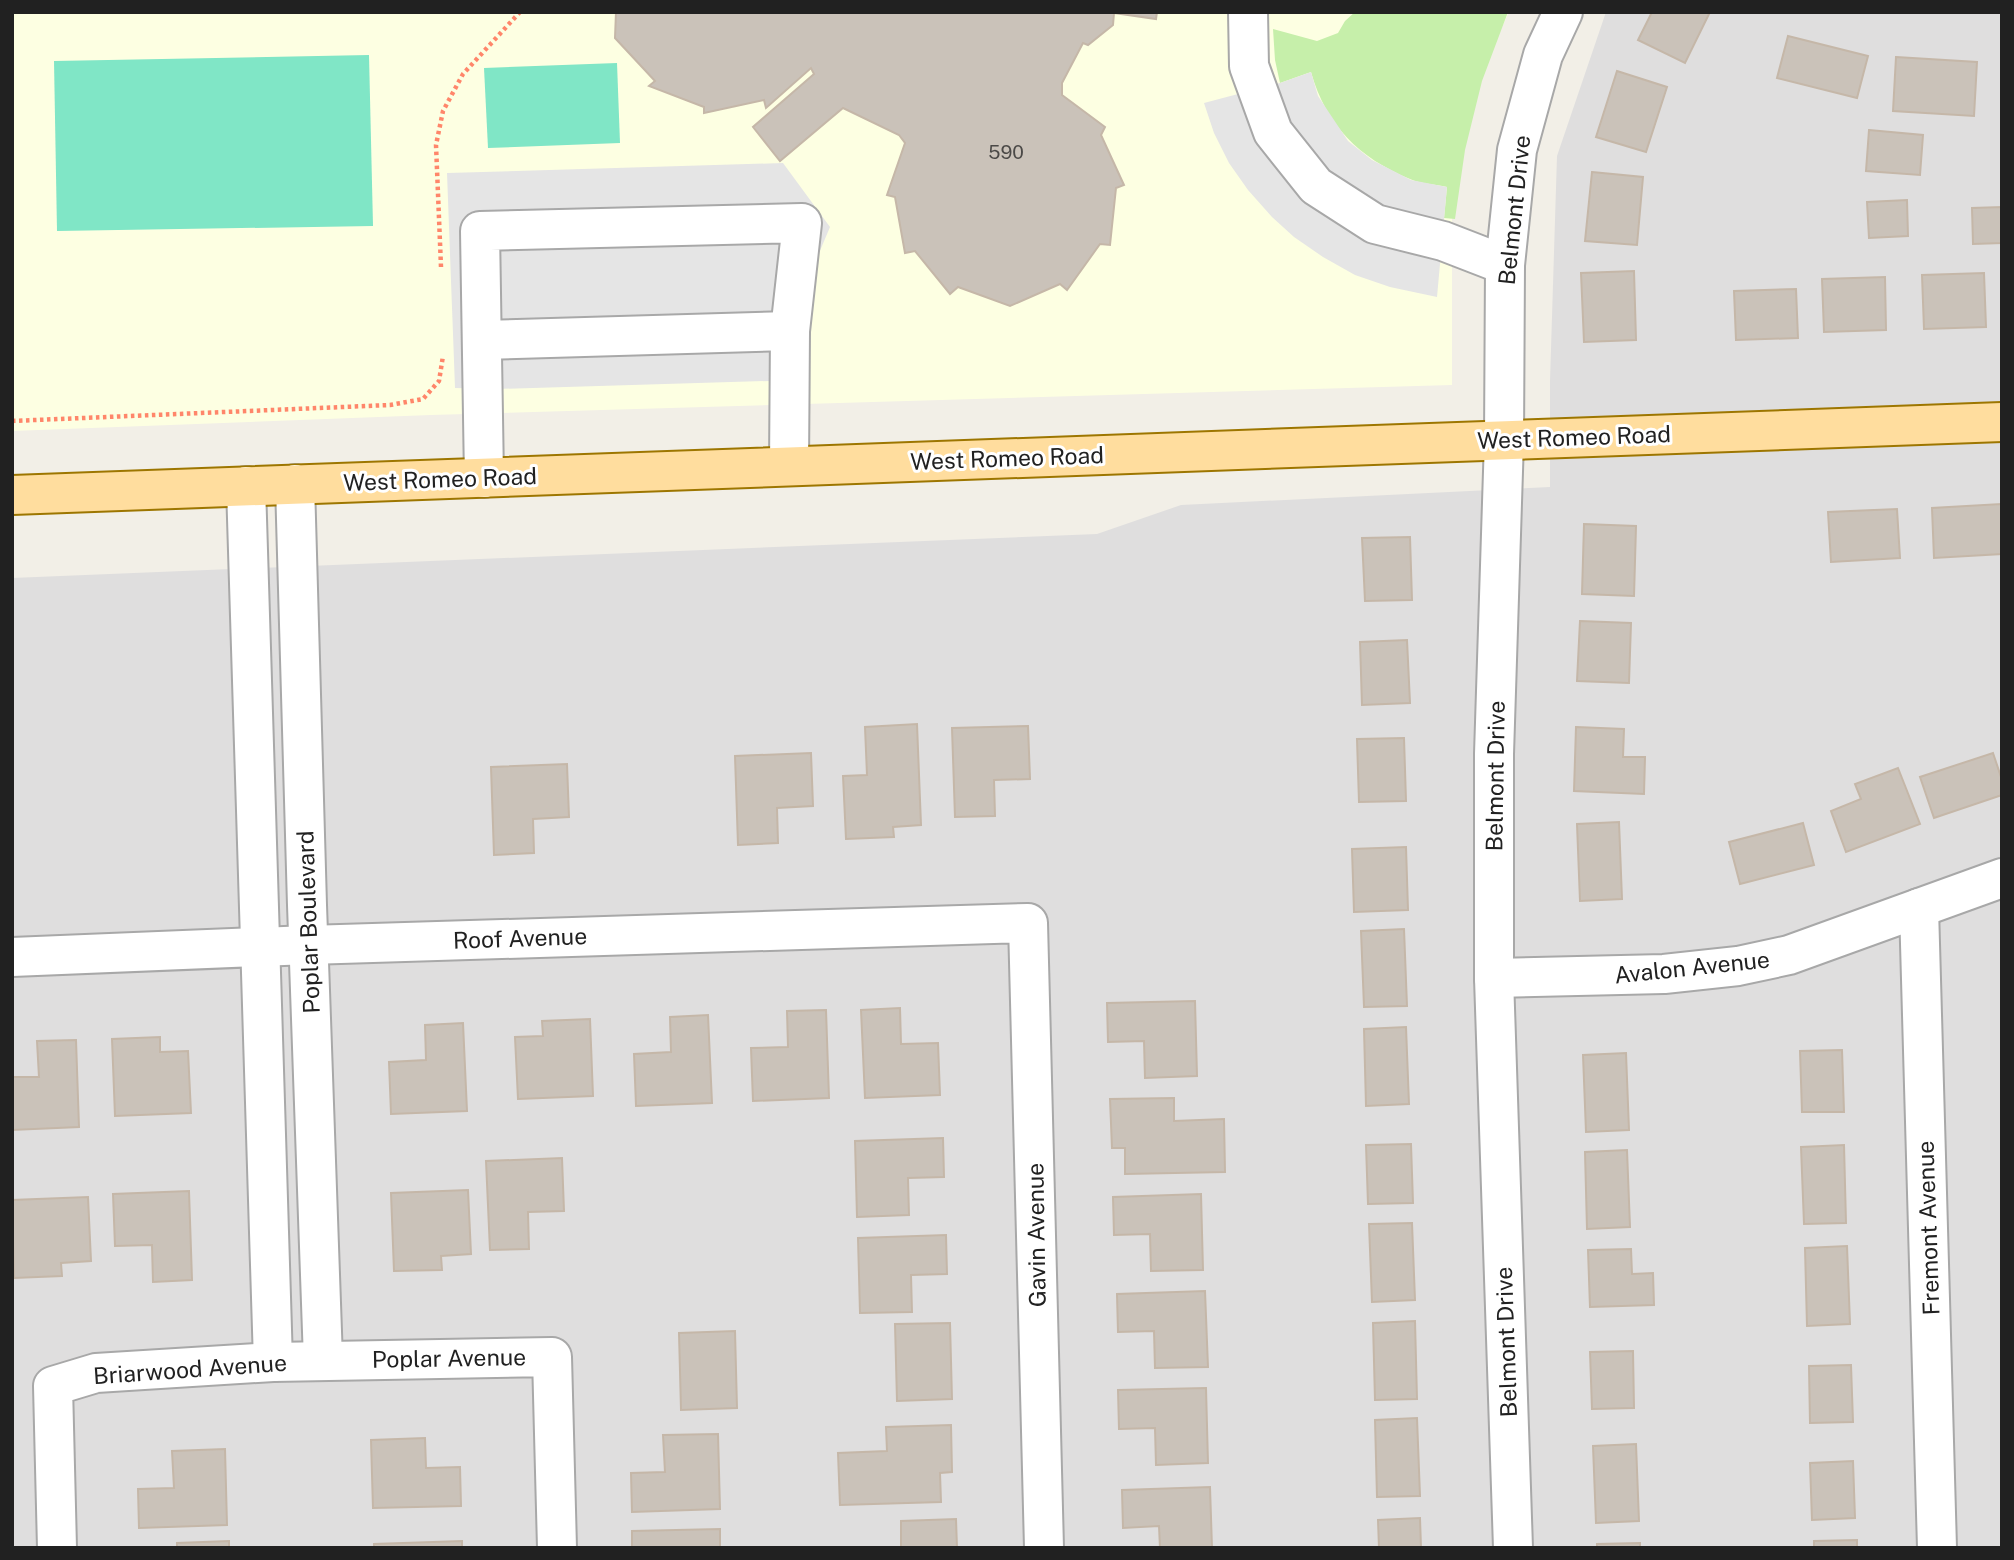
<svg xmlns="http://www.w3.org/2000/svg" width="2014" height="1560" font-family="'Public Sans',sans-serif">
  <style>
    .residential { fill: #dfdede }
    .education { fill: #fdffe2 }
    .grass { fill: #c6efaa }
    .pitch { fill: #80e6c6 }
    .parking { fill: #e5e5e5 }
    .building { fill: #cac2b9; stroke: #c5b7a8; stroke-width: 2 }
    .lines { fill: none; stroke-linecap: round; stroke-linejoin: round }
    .minor-casing { stroke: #a8a8a8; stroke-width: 42 }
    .major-casing { stroke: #9d7600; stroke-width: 42 }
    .path { stroke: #ff866a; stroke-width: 4.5; stroke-dasharray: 3.5 3.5; stroke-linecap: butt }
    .minor { stroke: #fff; stroke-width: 38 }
    .major { stroke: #ffdd9e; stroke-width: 38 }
    .labels { text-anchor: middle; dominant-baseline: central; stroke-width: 6; stroke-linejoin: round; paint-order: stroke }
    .number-label { font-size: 19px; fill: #4b4947 }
    .street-label { font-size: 23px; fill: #212121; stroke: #fff }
  </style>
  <rect width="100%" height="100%" fill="#f2efe7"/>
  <path class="residential" d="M1606,12H2002V1548H12V578L1097,534L1181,505L1550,487V381L1557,156Z"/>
  <path class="education" d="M12,12H1509L1463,112L1452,216V385L431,415L12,431Z"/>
  <path class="grass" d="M1355,12H1508L1482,81L1465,150L1455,219L1444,218L1447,187C1435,184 1421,184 1410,179C1359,158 1326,125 1311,72L1280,83L1275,60L1273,29L1317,41L1338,33L1345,21Z"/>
  <g class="pitch">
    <path d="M369,55L373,226L57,231L54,61Z"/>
    <path d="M617,63L620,143L488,148L484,68Z"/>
  </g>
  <g class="parking">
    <path d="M1311,72L1318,96L1348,141L1372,160L1411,180L1447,187L1437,297L1390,287L1355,275L1323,257L1294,237L1272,217L1248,190L1229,163L1214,133L1204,103L1280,83Z"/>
    <path d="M783,163L830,227L814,265L802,380L497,389L455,388L447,173Z"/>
  </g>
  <g class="building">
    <path d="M616,12H1157L1156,19L1114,13L1113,25L1088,45L1083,43L1062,83V95L1105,127L1101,135L1124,185L1116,188L1110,245L1100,244L1067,290L1060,284L1010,306L958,287L950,294L915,251L905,253L895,197L887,195L905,143L899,135L843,108L780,161L753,127L814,74L811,68L766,108L764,100L704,113V107L649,86L655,81L615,38Z"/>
    <path d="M1652,12H1710L1685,63L1638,40Z"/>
    <path d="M1788,36L1868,56L1857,98L1777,78Z"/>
    <path d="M1896,57L1977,62L1974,116L1893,111Z"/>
    <path d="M1617,71L1667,87L1646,152L1596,137Z"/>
    <path d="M1869,130L1923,135L1920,175L1866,171Z"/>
    <path d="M1592,172L1643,177L1637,245L1585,241Z"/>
    <path d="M1907,200L1908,236L1869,238L1867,202Z"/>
    <path d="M2002,207V243L1973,244L1972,208Z"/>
    <path d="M1634,271L1636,340L1584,342L1581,273Z"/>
    <path d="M1984,273L1986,327L1924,329L1922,275Z"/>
    <path d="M1885,277L1886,330L1824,332L1822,279Z"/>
    <path d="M1796,289L1798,338L1736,340L1734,291Z"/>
    <path d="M2001,504L2002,554L1934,558L1932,508Z"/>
    <path d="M1897,509L1900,558L1831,562L1828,512Z"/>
    <path d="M1584,524L1636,526L1634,596L1582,594Z"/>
    <path d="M1410,537L1412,600L1365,601L1362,538Z"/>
    <path d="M1580,621L1631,623L1629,683L1577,681Z"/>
    <path d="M1407,640L1410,703L1362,705L1360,642Z"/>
    <path d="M917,724L921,825L893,827L894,837L846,839L843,776L867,775L865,727Z"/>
    <path d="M1028,726L1030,779L994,780L995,816L955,817L952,728Z"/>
    <path d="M1576,727L1624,729L1623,757H1645L1644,794L1574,791Z"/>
    <path d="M1404,738L1406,801L1359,802L1357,739Z"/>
    <path d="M811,753L813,806L777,808L778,843L738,845L735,756Z"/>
    <path d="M1993,753L2002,780V795L1934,818L1920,777Z"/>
    <path d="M567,764L569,817L533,819L534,853L494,855L491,767Z"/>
    <path d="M1898,768L1920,824L1846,852L1831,811L1861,799L1855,784Z"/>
    <path d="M1619,822L1622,899L1580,901L1577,824Z"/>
    <path d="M1803,823L1814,865L1740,884L1729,842Z"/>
    <path d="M1406,847L1408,910L1354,912L1352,849Z"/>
    <path d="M1404,929L1407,1006L1364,1007L1361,931Z"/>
    <path d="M1195,1001L1197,1076L1145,1078L1144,1041L1108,1042L1107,1003Z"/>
    <path d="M900,1008L901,1044L938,1043L940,1095L865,1098L861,1010Z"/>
    <path d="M826,1010L829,1098L753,1101L751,1048L788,1047L787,1011Z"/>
    <path d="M708,1015L712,1103L636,1106L634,1054L671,1052L670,1017Z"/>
    <path d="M590,1019L593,1096L518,1099L515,1037L543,1036L542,1021Z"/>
    <path d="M463,1023L467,1111L391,1114L389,1062L426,1060L425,1025Z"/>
    <path d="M1406,1027L1409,1104L1366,1106L1364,1029Z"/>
    <path d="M160,1037V1052L188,1051L191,1113L115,1116L112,1039Z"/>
    <path d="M76,1040L79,1127L12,1130V1077H39L37,1041Z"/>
    <path d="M1842,1050L1844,1112H1802L1800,1051Z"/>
    <path d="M1626,1053L1629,1130L1586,1132L1583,1055Z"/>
    <path d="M1174,1098V1121L1224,1119L1225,1172L1125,1174V1148H1112L1110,1099Z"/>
    <path d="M943,1138L944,1177L908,1178L909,1215L857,1217L855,1141Z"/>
    <path d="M1411,1144L1413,1203L1368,1204L1366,1145Z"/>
    <path d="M1844,1145L1846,1223L1804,1224L1801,1147Z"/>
    <path d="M1627,1150L1630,1227L1587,1229L1585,1152Z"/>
    <path d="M562,1158L564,1211L528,1212L529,1249L490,1250L486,1161Z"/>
    <path d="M468,1190L471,1254L441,1256L442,1270L394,1271L391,1193Z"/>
    <path d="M189,1191L192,1280L153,1282L152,1245L115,1246L113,1194Z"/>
    <path d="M1201,1194L1203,1270L1151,1271L1150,1234L1114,1235L1113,1197Z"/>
    <path d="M88,1197L91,1261L61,1263L62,1276L14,1278L12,1200Z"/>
    <path d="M1412,1223L1415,1300L1372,1302L1369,1224Z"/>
    <path d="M946,1235L947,1274L911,1275L912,1312L860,1313L858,1238Z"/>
    <path d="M1847,1246L1850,1324L1807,1326L1805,1248Z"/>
    <path d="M1631,1249L1632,1274L1653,1273L1654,1305L1590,1307L1588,1250Z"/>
    <path d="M1205,1291L1208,1367L1155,1368L1154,1331L1118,1332L1117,1294Z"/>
    <path d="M1415,1321L1417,1399L1375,1400L1373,1323Z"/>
    <path d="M950,1323L952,1399L897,1401L895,1324Z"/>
    <path d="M735,1331L737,1408L681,1410L679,1333Z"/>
    <path d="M1633,1351L1634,1408L1592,1409L1590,1352Z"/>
    <path d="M1851,1365L1853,1422L1810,1423L1809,1366Z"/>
    <path d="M1206,1388L1208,1463L1156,1465L1155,1428L1119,1429L1118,1390Z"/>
    <path d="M1417,1418L1420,1496L1377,1497L1375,1420Z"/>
    <path d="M951,1425L952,1472L940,1473L941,1502L840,1505L838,1453L887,1451L886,1427Z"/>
    <path d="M718,1434L720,1509L632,1512L631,1473L665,1472L663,1435Z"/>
    <path d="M425,1438L426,1468L460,1467L461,1506L373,1508L371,1440Z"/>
    <path d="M1636,1444L1639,1521L1596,1523L1593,1446Z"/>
    <path d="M225,1449L227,1525L139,1528L138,1489L174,1488L172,1451Z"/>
    <path d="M1853,1461L1855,1518L1812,1520L1810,1463Z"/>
    <path d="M1210,1487L1212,1548H1160L1159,1526L1123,1528L1122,1490Z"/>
    <path d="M1420,1518L1421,1548H1379L1378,1520Z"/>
    <path d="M956,1519L957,1548H901V1521Z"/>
    <path d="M720,1529V1548H632V1531Z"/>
    <path d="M1857,1540V1548H1814V1541Z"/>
    <path d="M229,1541V1548H177V1543Z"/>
    <path d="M462,1541V1548H374V1544Z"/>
    <path d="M1640,1543V1548H1597V1544Z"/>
  </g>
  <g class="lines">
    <defs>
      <g id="minor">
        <path d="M1248,12L1249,66L1273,132L1316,186L1375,224L1443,241L1505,265"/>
        <path d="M482,340L790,331"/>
        <path d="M484,478L480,231L802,223L790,331L789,466"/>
        <path d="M295,484L307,905L323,1360"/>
        <path d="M246,486L273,1362"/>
        <path d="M1919,908L1937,1548"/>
        <path d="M12,957L308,945L1028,923L1044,1548"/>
        <path d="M1494,978L1664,974L1738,966L1789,955L2002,878"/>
        <path d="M57,1548L53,1386L96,1373L273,1362L552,1357L557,1548"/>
        <path d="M1513,1548L1494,978V754L1504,440L1505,265L1517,150L1543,55L1563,12"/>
      </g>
      <path id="major" d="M12,495L2002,422"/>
    </defs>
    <use href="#minor" class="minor-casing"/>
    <use href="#major" class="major-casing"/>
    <g class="path">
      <path d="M441,267L436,145L443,111L463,74L520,12"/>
      <path d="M12,421L390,405L423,399L439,381L443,356"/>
    </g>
    <use href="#minor" class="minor"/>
    <use href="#major" class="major"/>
  </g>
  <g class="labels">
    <g class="number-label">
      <text x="1006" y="152">590</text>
    </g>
    <g class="street-label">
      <text transform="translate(1514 210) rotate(-84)">Belmont Drive</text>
      <text transform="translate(1574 437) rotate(-2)">West Romeo Road</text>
      <text transform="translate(1007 458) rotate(-2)">West Romeo Road</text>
      <text transform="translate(440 479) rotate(-2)">West Romeo Road</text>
      <text transform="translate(1495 776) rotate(-89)">Belmont Drive</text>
      <text transform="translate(308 922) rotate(-92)">Poplar Boulevard</text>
      <text transform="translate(520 938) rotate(-2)">Roof Avenue</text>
      <text transform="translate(1692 967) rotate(-6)">Avalon Avenue</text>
      <text transform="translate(1928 1228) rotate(-92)">Fremont Avenue</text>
      <text transform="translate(1036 1235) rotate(-91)">Gavin Avenue</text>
      <text transform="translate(1506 1342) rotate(-92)">Belmont Drive</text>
      <text transform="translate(449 1358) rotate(-1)">Poplar Avenue</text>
      <text transform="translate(190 1369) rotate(-4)">Briarwood Avenue</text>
    </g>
  </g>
  <rect width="2014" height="1560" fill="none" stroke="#212121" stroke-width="28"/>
</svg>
